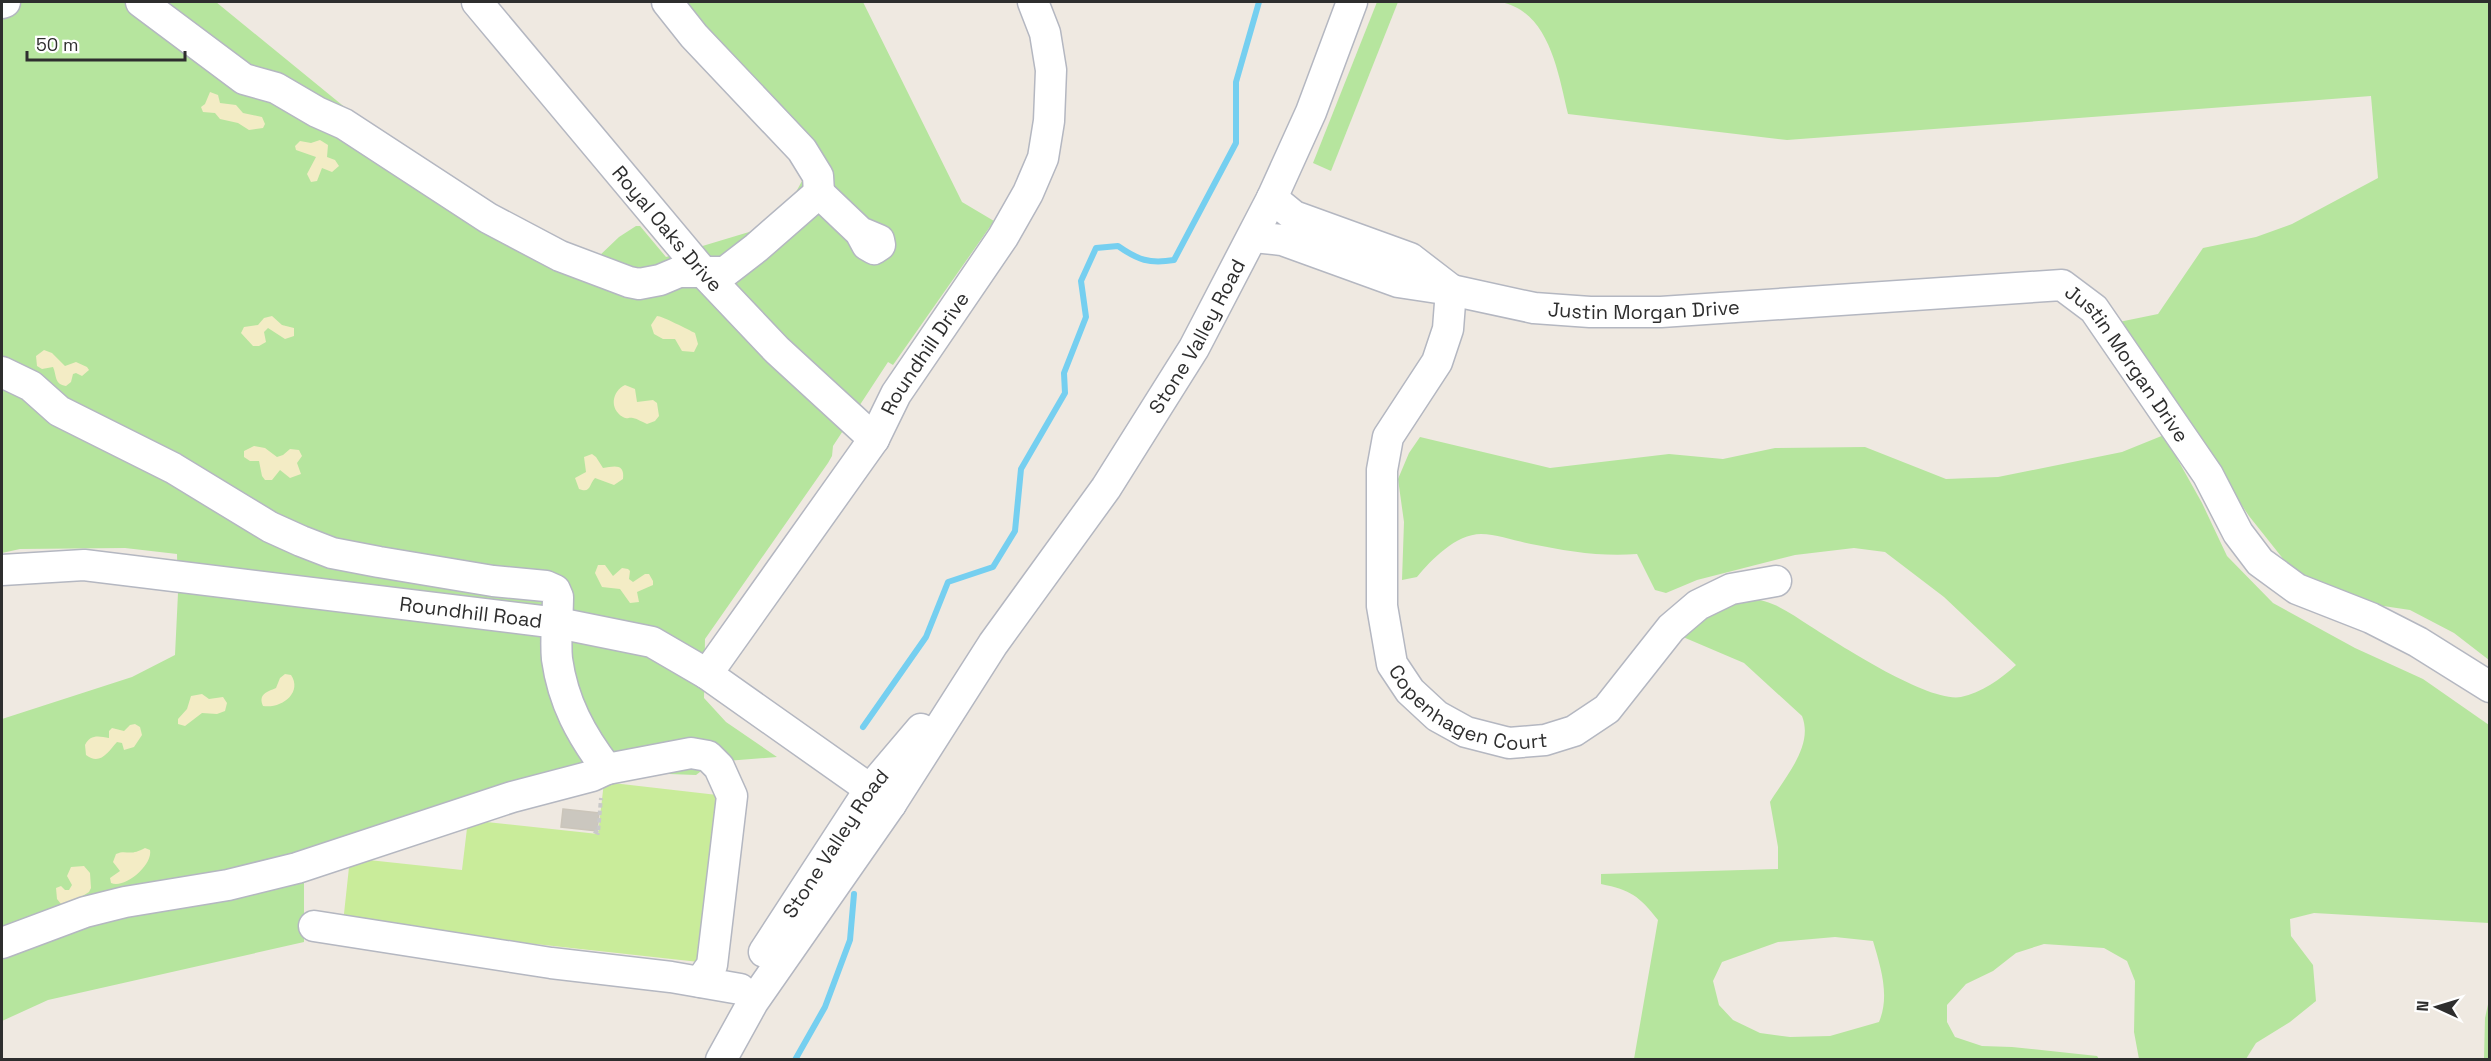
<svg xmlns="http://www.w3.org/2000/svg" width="2491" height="1061" font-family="'Space Grotesk',sans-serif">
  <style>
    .green { fill: #b6e59e; fill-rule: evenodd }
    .sand { fill: #f3ecc5 }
    .pitch { fill: #c9ec9a }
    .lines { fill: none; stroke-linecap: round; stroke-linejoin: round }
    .stream { stroke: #75cff0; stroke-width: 6 }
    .building { fill: #cbc7bf; stroke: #cbc5ba; stroke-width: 1.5 }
    .minor-casing { stroke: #b4b7c1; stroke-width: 33 }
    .path { stroke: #c9c9c9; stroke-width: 4; stroke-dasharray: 4.5 3; stroke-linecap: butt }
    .minor { stroke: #fff; stroke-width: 30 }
    .labels { text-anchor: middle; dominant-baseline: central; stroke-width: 5; stroke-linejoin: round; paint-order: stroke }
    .street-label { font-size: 20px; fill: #2e2e2e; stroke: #fff }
  </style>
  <rect width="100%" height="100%" fill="#efe9e1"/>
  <g class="green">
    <path d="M2,2H216L473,212L597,258L619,237L636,226H640L666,257L779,223L808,170L665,2H863L962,202L994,221L893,365L888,362L833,446L832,456L828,463L705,639L704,698L726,722L777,757L726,761L709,765L696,775L615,772L304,874V942L48,1000L2,1021V719L132,677L175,655L178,593L177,554L125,548L20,549L2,553Z"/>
    <path d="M1377,2H1398L1331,171L1313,163Z"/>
    <path d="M1500,2H2489V660L2454,633L2410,610L2370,604L2331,591L2292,570L2249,516L2119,322L2158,314L2203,248L2256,237L2292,224L2378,178L2371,96L1787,140L1568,114C1558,72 1549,11 1500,2Z"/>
    <path d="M2164,435L2202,503L2227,556L2273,603L2355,648L2423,679L2489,725V923L2314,913L2290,919L2291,936L2313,965L2316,1001L2290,1022L2256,1043L2246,1059H2139L2134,1032L2135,981L2127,961L2104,948L2044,944L2016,953L1993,971L1966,984L1947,1005V1022L1955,1037L1982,1046L2012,1047L2097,1056L2099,1059H1634L1658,920C1639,896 1631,890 1601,884V874L1778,869V847L1770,802C1785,777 1814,746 1802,716L1744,663L1683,637C1699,622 1720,602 1744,599C1769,597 1790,613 1810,626C1840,645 1929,703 1961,697C1981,693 2001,679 2016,665L1944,597L1885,552L1854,548L1795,555L1697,580L1666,593L1655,590L1637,554C1601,557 1566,551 1531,544C1515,541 1497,534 1481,534C1456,534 1431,560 1417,577L1402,580L1404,522L1398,479L1409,453L1420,437L1550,468L1669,454L1723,459L1775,448L1865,447L1946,479L1998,477L2122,452ZM1835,937L1873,941C1881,968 1890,996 1879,1022L1830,1036L1790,1037L1760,1033L1733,1020L1719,1005L1713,981L1722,962L1778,942Z"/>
    <path d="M2489,1000V1059H2484L2485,1018Z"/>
  </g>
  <g class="sand">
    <path d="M210,92L218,95L220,103L236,105L243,113L262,117L265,124L263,128L249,130L238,123L220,119L215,113L203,112L201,107L205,104Z"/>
    <path d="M320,140L328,145L327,157L335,160L339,166L332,172L322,168L317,181L311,182L307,174L316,157L296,150L295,146L300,141L311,143Z"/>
    <path d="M272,316L282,325L294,328V336L285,339L268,328L264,332L266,342L259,346H253L241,333L244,327L258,325L264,318Z"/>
    <path d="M657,316C662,316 689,330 695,333L698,344L694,352L682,351L675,339H663L654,334L651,325Z"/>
    <path d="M44,350L52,353L65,366L76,362L87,367L89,370L82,376L76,373L73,374L71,382L66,386C54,384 57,376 53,367L42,369L37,366L36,356Z"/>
    <path d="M625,385L635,389L637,402L653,400L657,403L659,416L655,421L647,424C642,422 638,419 633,418C627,417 629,420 623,417C609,409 612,391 625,385Z"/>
    <path d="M254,446L265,448L277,457L283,455L290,449L299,450L302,456L297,463L301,474L290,478L280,470L272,480H265L262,476L259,461H250L244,457V451Z"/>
    <path d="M592,454L596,457L603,468C614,466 625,463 623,479L614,485L595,478C589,484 591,494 579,489L575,478L586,472L584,457Z"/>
    <path d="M598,565H605L613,576L622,568L628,569L630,571L629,579L633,582L645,574H649L653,581V585L637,592L639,602L630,603L620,589L602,587L595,573Z"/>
    <path d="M285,674L291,675C303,693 281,709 263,706C258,694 267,692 276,688L280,678Z"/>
    <path d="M202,694L209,699L223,697L227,703L225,711L217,714L202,713L185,726L178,724V719L187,709L191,696Z"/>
    <path d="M135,724L140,727L142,735L134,747L124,750L122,743L117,742C108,752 100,766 86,755L85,745C90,734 99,736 109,738V731L112,728L124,731L130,725Z"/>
    <path d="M145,848L150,850C153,865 125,889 111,883L110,878L120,871L113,862L116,854C127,849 129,857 145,848Z"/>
    <path d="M84,866L90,873L91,888L89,892L71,903L61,904L57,899L56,888L61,886L65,890H69L72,885L67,876L71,867Z"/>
  </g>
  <path class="pitch" d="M604,782L726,796L708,963L343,923L350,858L462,870L468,820L598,834Z"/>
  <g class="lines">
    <g class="stream">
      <path d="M863,727L926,637L948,582L993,567L1015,531L1021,469L1065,393L1064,373L1086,317L1081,281L1096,248L1118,246C1138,260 1149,264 1174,260L1236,143V82L1259,2"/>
      <path d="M795,1060L825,1007L850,940L854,894"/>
    </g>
  </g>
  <path class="building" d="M563,809L599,813L597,831L561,827Z"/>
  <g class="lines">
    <defs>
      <g id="minor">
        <path d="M141,2L244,79L276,88L317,112L344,124L488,218L560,256L629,282L639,284L660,280L679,272H725L756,248L819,193L860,232L867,245L874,249L880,245L879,240L860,232"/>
        <path id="s1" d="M477,2L703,272L777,350L874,439"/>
        <path d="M667,2L694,36L802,150L818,176L819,193"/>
        <path d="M2,3L5,2"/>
        <path d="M1272,198L1294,216L1410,258L1449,288"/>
        <path id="s2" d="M1254,237L1282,240L1398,282L1451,290L1534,308L1590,312H1661L2062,285L2094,309L2208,475L2238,533L2260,562L2297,589L2371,618L2418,642L2490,687"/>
        <path id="s3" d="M1451,290L1448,329L1437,362L1388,437L1382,470V606L1392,664L1410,691L1437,716L1466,732L1509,743L1545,740L1574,731L1607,709L1671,628L1698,605L1731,589L1776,581"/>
        <path d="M2,372L31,386L59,411L173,468L270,527L301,541L332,553L379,562L493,581L546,586L555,590L558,597C558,617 555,639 557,659C563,702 581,735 607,769L592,776L512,797L297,868L228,885L125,902L85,912L2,943"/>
        <path id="s4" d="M2,570L84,565L558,623L652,642L707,674L891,804"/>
        <path id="s5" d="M707,674L874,439L896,394L1003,237L1028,193L1043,158L1049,121L1051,70L1045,33L1033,2"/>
        <path d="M607,769L691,753L708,756L719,767L732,796L712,965L700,982"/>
        <path d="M314,926L551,963L671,977L740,989"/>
        <path id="s6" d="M764,952L870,789L921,729"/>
        <path id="s7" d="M721,1060L753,1002L891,804L993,644L1106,488L1194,348L1272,198L1311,112L1352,2"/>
      </g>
    </defs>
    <use href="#minor" class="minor-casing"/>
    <path class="path" d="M594,831L598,833L601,798"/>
    <use href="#minor" class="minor"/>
  </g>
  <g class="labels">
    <g class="street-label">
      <text stroke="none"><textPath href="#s1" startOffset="296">Royal Oaks Drive</textPath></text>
      <text stroke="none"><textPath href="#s2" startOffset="400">Justin Morgan Drive</textPath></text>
      <text stroke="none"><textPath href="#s7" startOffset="867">Stone Valley Road</textPath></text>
      <text stroke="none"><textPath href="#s5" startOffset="388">Roundhill Drive</textPath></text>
      <text stroke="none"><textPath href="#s2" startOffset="922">Justin Morgan Drive</textPath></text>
      <text stroke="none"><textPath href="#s4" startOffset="472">Roundhill Road</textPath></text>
      <text stroke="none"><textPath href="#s3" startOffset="486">Copenhagen Court</textPath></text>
      <text stroke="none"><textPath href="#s6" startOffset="130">Stone Valley Road</textPath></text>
    </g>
  </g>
  <rect width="2491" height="1061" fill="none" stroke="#2e2e2e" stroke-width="6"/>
  <g transform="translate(2437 1007) rotate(274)" stroke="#ffffff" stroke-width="4.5" paint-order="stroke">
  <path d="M0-4.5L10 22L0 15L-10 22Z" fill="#2e2e2e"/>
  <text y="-9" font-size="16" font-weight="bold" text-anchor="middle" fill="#2e2e2e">N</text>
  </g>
  <path d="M27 51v9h158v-9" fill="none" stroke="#2e2e2e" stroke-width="3"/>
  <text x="36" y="51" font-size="18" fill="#2e2e2e" stroke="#ffffff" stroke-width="4.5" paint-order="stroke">50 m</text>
</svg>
